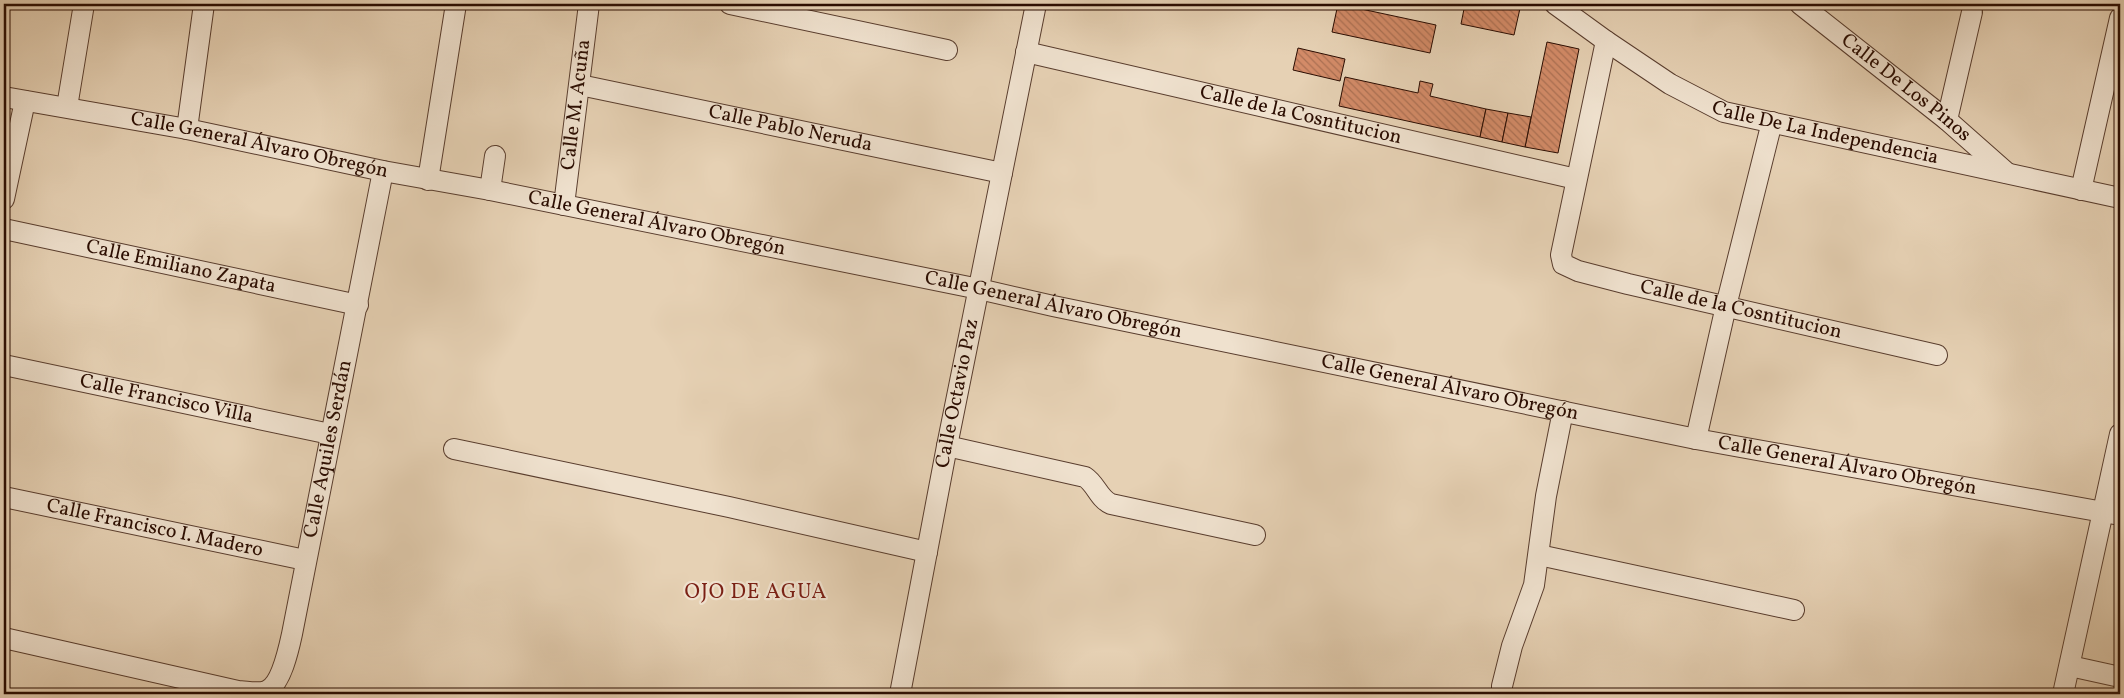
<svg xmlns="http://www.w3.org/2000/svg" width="2124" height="698" font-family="Vollkorn,serif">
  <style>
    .building { fill: url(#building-back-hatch); stroke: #2a0c01 }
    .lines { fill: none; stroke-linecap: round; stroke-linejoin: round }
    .minor-casing { stroke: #593d2e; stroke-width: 22 }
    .minor { stroke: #efe1ce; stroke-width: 20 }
    .labels { text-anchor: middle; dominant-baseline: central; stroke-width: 4.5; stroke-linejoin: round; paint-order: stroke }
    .street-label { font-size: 20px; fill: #2a0c01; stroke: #efe1ce }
    .neighbourhood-label { font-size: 21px; letter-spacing: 1px; fill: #7a1f14; stroke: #efe1ce }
  </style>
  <defs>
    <pattern id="building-back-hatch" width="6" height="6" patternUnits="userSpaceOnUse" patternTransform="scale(1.25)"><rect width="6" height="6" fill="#d38b68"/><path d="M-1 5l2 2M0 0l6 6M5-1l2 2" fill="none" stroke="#ab7053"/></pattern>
  </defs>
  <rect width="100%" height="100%" fill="#e6d1b4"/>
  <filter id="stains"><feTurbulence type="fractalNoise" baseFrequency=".004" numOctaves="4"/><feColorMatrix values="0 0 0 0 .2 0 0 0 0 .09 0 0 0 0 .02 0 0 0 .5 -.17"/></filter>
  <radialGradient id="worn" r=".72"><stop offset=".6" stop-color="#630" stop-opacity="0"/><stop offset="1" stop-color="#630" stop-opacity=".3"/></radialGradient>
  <g class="building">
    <path d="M1338,4L1436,25L1430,53L1332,32Z"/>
    <path d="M1465,4H1521L1514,35L1461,24Z"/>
    <path d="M1547,42L1579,49L1558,153L1525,147Z"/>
    <path d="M1298,48L1345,59L1340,81L1293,70Z"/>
    <path d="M1345,77L1418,93L1420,81L1433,84L1430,96L1486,109L1480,137L1339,106Z"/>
    <path d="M1486,109L1508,113L1502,142L1480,137Z"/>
    <path d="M1508,113L1531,117L1525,147L1502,142Z"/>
  </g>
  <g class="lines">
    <defs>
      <g id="minor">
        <path d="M730,4L947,50"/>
        <path id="s1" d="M1555,4L1606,41L1670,84L1724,112L2120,198"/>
        <path id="s2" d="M1800,4L1947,120L2007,173"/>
        <path id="s3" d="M1606,41L1562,250L1561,255L1563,264L1578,271L1628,284L1937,355"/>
        <path id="s4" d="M1026,52L1576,179"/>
        <path id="s5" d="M580,85L1002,173"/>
        <path id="s6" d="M4,97L187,129L383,171L490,190L979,289L1053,306L1696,439L2120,515"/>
        <path d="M67,107L84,4"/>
        <path d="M1947,120L1972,12"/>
        <path d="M187,129L204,4"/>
        <path d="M428,180L456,4"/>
        <path d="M490,190L495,156"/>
        <path d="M2081,190L2120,18"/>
        <path d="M4,199L25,101"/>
        <path id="s7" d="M564,205L589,4"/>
        <path id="s8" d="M4,229L358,305"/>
        <path id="s9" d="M4,365L330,434"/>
        <path d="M1696,439L1726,306L1772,122"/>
        <path d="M947,446L1085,477C1096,484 1099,499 1111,504L1255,535"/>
        <path d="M454,449L729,507L927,552"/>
        <path id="s10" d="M4,497L305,560"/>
        <path d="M1539,555L1794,610"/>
        <path id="s11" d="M4,638L238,691C246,691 258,694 266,691C281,685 289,648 292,634L383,171"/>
        <path d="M2070,666L2120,677"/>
        <path id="s12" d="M900,694L947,446L1036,4"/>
        <path d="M1502,694V686L1512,646L1534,585L1546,496L1563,411"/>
        <path d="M2063,694L2120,434"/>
      </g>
    </defs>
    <use href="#minor" class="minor-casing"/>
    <use href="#minor" class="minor"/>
  </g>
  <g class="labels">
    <g class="street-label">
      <text stroke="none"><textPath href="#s2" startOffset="135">Calle De Los Pinos</textPath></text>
      <text stroke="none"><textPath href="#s7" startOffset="101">Calle M. Acuña</textPath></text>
      <text stroke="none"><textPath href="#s4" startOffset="282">Calle de la Cosntitucion</textPath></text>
      <text stroke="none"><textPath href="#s5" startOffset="215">Calle Pablo Neruda</textPath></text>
      <text stroke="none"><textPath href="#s1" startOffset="304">Calle De La Independencia</textPath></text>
      <text stroke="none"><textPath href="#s6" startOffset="260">Calle General Álvaro Obregón</textPath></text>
      <text stroke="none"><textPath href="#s6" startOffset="665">Calle General Álvaro Obregón</textPath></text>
      <text stroke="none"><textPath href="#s8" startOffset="181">Calle Emiliano Zapata</textPath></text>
      <text stroke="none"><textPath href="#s6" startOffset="1070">Calle General Álvaro Obregón</textPath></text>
      <text stroke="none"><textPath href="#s3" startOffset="412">Calle de la Cosntitucion</textPath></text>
      <text stroke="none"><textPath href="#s6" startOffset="1475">Calle General Álvaro Obregón</textPath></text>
      <text stroke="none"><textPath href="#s12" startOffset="306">Calle Octavio Paz</textPath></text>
      <text stroke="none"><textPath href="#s9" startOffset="166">Calle Francisco Villa</textPath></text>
      <text stroke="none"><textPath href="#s11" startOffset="521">Calle Aquiles Serdán</textPath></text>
      <text stroke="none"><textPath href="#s6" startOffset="1880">Calle General Álvaro Obregón</textPath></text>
      <text stroke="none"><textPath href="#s10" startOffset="154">Calle Francisco I. Madero</textPath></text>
    </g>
    <g class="neighbourhood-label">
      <text x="756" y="592">OJO DE AGUA</text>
    </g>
  </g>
  <rect width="2124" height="698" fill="none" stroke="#e6d1b4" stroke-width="20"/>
  <rect x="5" y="5" width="2114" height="688" fill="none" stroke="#2a0c01" stroke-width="2.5"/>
  <rect x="10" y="10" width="2104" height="678" fill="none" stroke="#2a0c01"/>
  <rect width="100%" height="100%" filter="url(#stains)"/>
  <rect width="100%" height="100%" fill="url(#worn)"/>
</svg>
